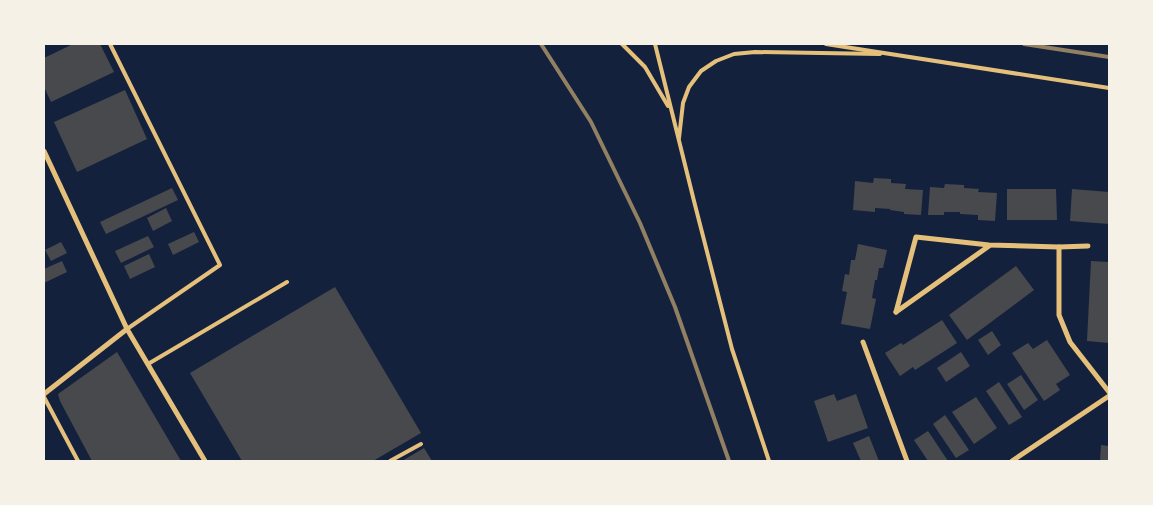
<svg xmlns="http://www.w3.org/2000/svg" width="1153" height="505" font-family="'Nunito Sans',sans-serif">
  <style>
    .building { fill: #48494c }
    .lines { fill: none; stroke-linecap: round; stroke-linejoin: round }
    .service { stroke: #e5c07b; stroke-width: 4 }
    .minor { stroke: #e5c07b; stroke-width: 5 }
    .rail { stroke: #918062; stroke-width: 4 }
  </style>
  <rect width="100%" height="100%" fill="#14213d"/>
  <g class="building">
    <path d="M73,44H100L114,72L51,102L44,87V58Z"/>
    <path d="M125,90L147,139L77,172L54,122Z"/>
    <path d="M874,178L891,179V183L906,184L905,189L923,190L921,215L904,214V212L890,210V209L875,208V212L853,210L855,181L873,183Z"/>
    <path d="M945,184L964,185V188L979,189L978,192L997,193L995,221L978,220V215L960,214V212H944V215H928L930,187L944,188Z"/>
    <path d="M172,188L178,200L106,234L100,222Z"/>
    <path d="M1007,189H1056L1057,220H1007Z"/>
    <path d="M1072,189L1109,192V224L1070,221Z"/>
    <path d="M166,208L172,221L153,231L147,218Z"/>
    <path d="M194,232L199,242L173,255L168,244Z"/>
    <path d="M148,236L154,247L121,263L115,251Z"/>
    <path d="M61,242L67,253L51,261L45,250Z"/>
    <path d="M858,244L887,250L883,268H879L877,280H875L872,298L876,299L870,329L841,324L847,292L842,291L845,274L849,275L851,260H855Z"/>
    <path d="M149,254L155,267L130,279L124,266Z"/>
    <path d="M62,261L67,272L44,283V269Z"/>
    <path d="M1091,261L1109,262V343L1087,341Z"/>
    <path d="M1016,266L1034,290L967,340L949,315Z"/>
    <path d="M335,287L421,433L373,461H242L190,373Z"/>
    <path d="M942,320L957,343L915,370L913,367L900,376L885,353L901,343L903,345Z"/>
    <path d="M992,331L1001,345L988,355L978,340Z"/>
    <path d="M1047,340L1070,375L1056,384L1060,390L1044,401L1012,353L1028,343L1033,349Z"/>
    <path d="M117,352L181,461H92L60,401L58,394Z"/>
    <path d="M961,352L970,366L946,382L937,368Z"/>
    <path d="M1021,375L1038,400L1024,410L1007,384Z"/>
    <path d="M999,382L1022,417L1009,425L986,391Z"/>
    <path d="M834,394L837,401L856,394L868,428L828,442L814,401Z"/>
    <path d="M976,397L997,428L974,444L952,412Z"/>
    <path d="M945,415L969,450L956,458L933,424Z"/>
    <path d="M928,431L948,461H928L914,440Z"/>
    <path d="M869,436L879,461H861L853,443Z"/>
    <path d="M1101,445L1109,446V461H1100Z"/>
    <path d="M424,448L432,461H402Z"/>
  </g>
  <g class="lines">
    <g class="service">
      <path d="M110,44L220,265L127,329"/>
      <path d="M622,44L645,67L668,106"/>
      <path d="M655,44L694,201L732,349L769,461"/>
      <path d="M826,44L1109,88"/>
      <path d="M679,138L683,103L689,87L701,71L716,61L734,54L755,52L880,54"/>
      <path d="M148,364L287,282"/>
      <path d="M44,397L78,461"/>
      <path d="M390,461L421,444"/>
    </g>
    <g class="minor">
      <path d="M44,151L127,329L205,461"/>
      <path d="M1059,247V315L1070,342L1109,392"/>
      <path d="M896,312L916,237L989,245L1059,247L1088,246"/>
      <path d="M896,312L989,246"/>
      <path d="M863,342L907,461"/>
      <path d="M44,394L127,329"/>
      <path d="M1012,461L1109,396"/>
    </g>
    <g class="rail">
      <path d="M541,44L591,122L640,223L675,307L729,461"/>
      <path d="M1024,44L1109,57"/>
    </g>
  </g>
  <rect width="1153" height="505" fill="none" stroke="#f6f1e7" stroke-width="90"/>
</svg>
